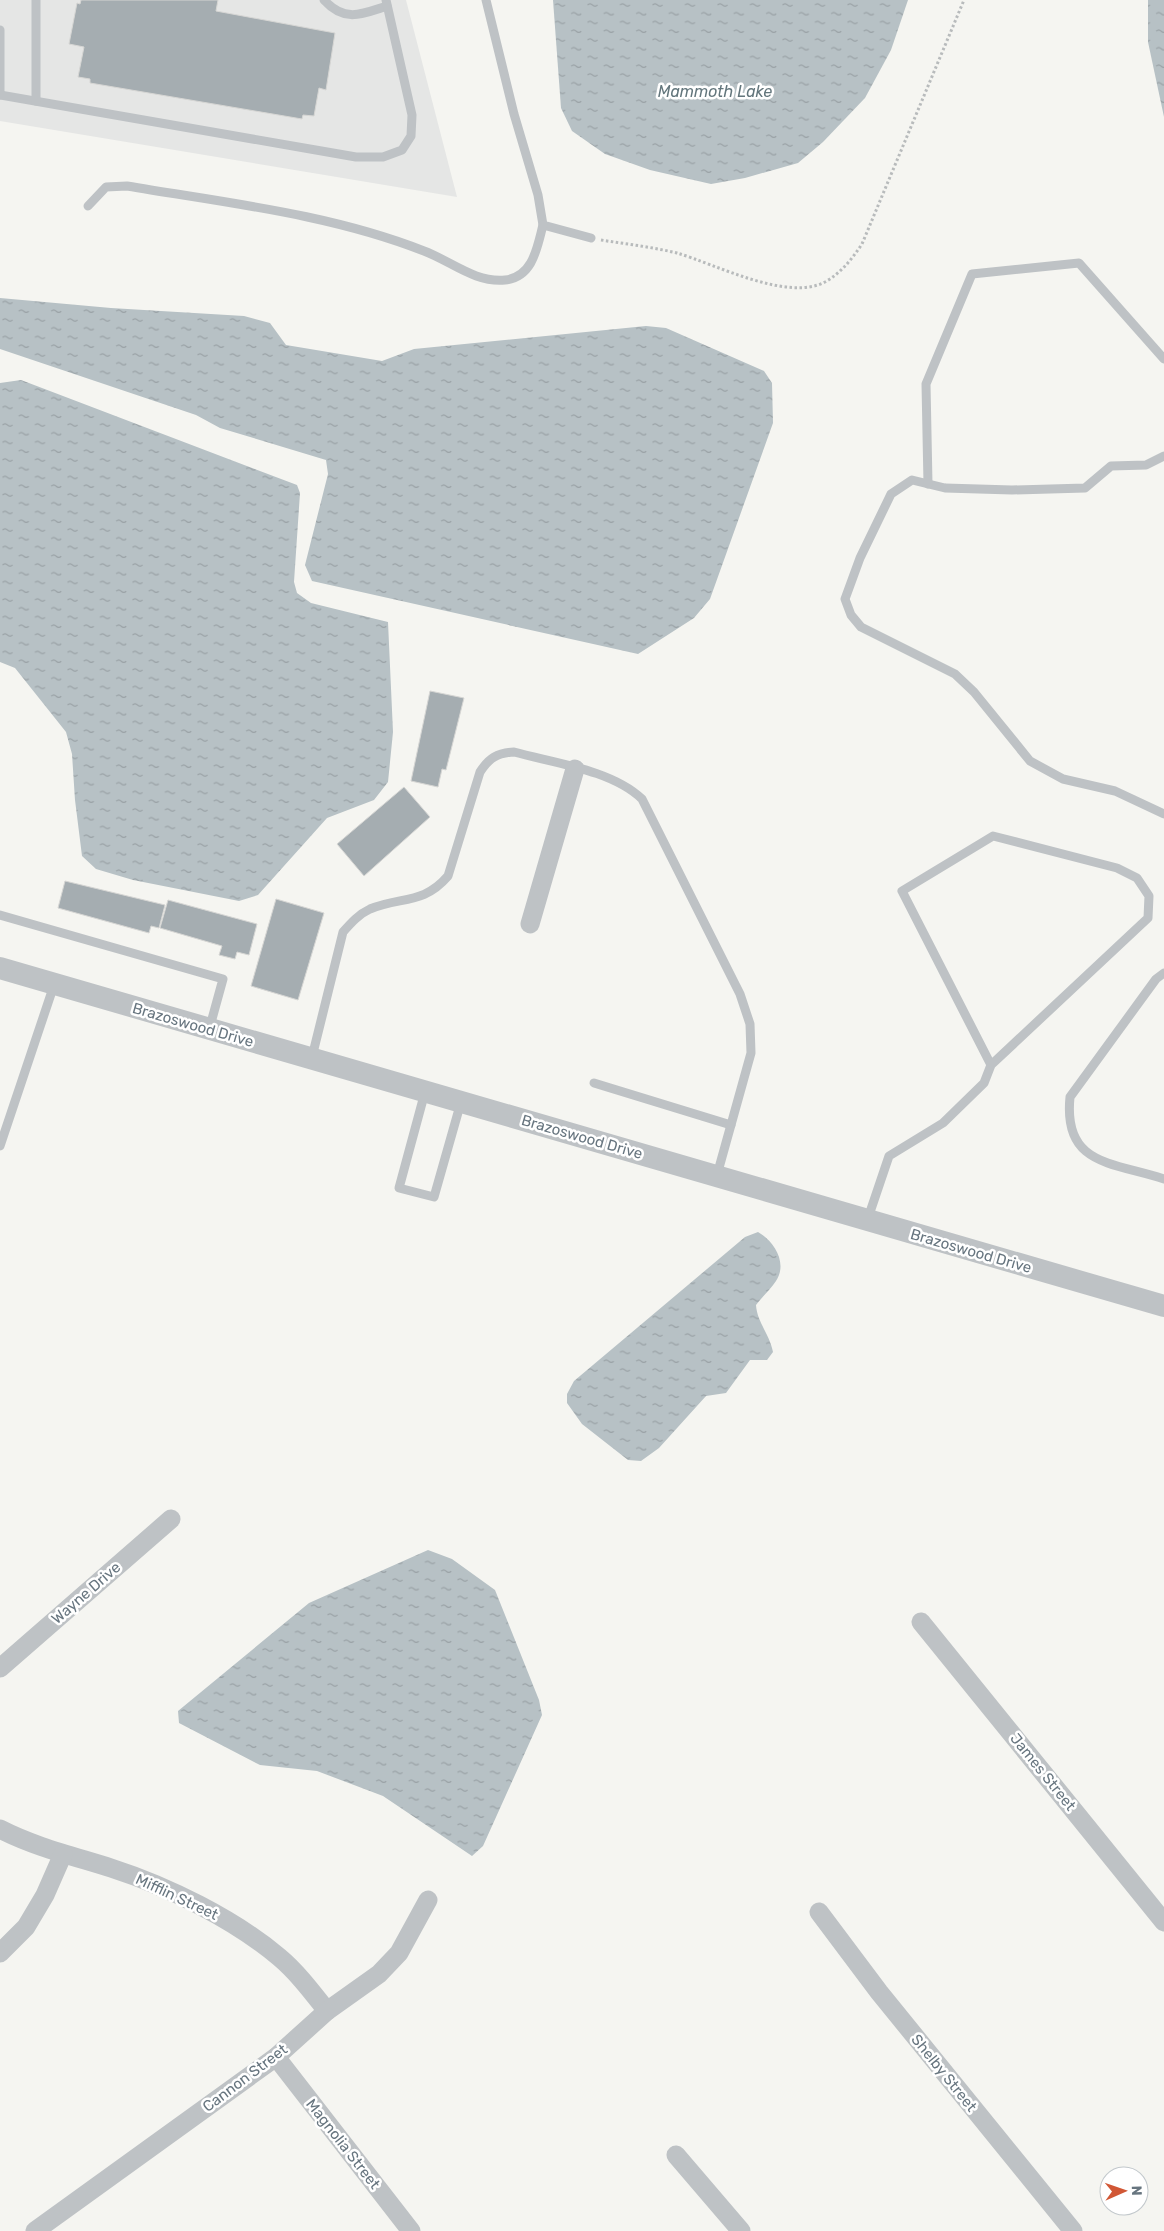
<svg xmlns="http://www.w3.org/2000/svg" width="1164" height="2231" font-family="Rubik,sans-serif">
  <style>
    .built { fill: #e5e6e5 }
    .water { fill: url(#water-ripples) }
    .building { fill: #a5adb1; stroke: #d6d6d4 }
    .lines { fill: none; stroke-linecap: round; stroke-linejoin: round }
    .path { stroke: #b8bbbc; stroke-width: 3; stroke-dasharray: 2.5 2.5; stroke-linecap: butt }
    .service { stroke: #bec2c5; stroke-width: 9 }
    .minor { stroke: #bec2c5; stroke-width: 19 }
    .tertiary { stroke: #bec2c5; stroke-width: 22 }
    .labels { text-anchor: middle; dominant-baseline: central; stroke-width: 5; stroke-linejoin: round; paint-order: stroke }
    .street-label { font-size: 15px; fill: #67757f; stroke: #fff }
    .water-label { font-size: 16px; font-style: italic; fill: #63767c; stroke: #fff }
  </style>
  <defs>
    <pattern id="water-ripples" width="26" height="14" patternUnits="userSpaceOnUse" patternTransform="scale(1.25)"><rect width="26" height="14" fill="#b7c1c5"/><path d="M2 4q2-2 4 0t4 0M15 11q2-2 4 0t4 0" fill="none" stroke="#99a1a5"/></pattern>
  </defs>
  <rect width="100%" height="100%" fill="#f5f5f1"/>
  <path class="built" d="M0,0H406L457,197L0,121Z"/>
  <g class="water">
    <path d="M553,0H908L891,50L865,98L823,142L798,163L745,178L711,184L650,170L605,154L572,131L561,108Z"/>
    <path d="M1148,0H1164V117L1148,42Z"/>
    <path d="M0,298L111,308L244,316L270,323L286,345L382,361L414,349L646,326L666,328L764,371L772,383L773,423L710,599L694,618L638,654L312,581L305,565L328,474L326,460L220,428L196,415L0,349Z"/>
    <path d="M21,380L297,485L300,493L294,582L297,593L311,603L388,622L393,732L388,782L374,800L327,818L258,895L239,901L133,880L96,869L82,856L75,800L72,754L66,732L15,668L0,662V383Z"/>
    <path d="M758,1232C774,1241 788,1263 776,1281C770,1290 762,1297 756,1305C757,1322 770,1335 773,1352L767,1360H750L726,1393L706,1396L659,1448L641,1461L628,1460L582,1424L567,1403V1394L574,1381L745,1237Z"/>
    <path d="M428,1550L452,1559L495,1590L539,1700L542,1715L483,1846L472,1856L383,1796L317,1771L260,1765L179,1723L178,1711L309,1603Z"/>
  </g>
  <g class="building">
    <path d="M81,0H218L216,11L335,33L326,90L319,88L314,116L303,115L302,119L90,83V79L78,77L84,47L69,44L77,3L80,4Z"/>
    <path d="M430,691L464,698L446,770L442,769L438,787L411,781Z"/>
    <path d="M404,787L430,817L364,876L337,844Z"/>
    <path d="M65,881L165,905L159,928L151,926L149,933L58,908Z"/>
    <path d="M276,899L324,913L298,1000L251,986Z"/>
    <path d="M168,900L257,924L249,955L237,952L235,959L219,955L222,946L160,928Z"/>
  </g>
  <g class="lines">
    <path class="path" d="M601,240C626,244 652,247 677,253C715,264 787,302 825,282C841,273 852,259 862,244L964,0"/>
    <g class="service">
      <path d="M324,0C345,23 362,14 387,6"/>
      <path d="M486,0L514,114L538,195L543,225L591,238"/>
      <path d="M0,30V95"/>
      <path d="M0,95L356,157H383L402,150L411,136L412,115L386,0"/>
      <path d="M36,101V0"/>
      <path d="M88,206L106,187L127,186C227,203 330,214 424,251C451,261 475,283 505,280C533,277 537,248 543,225"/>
      <path d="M1164,456L1146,465L1111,466L1085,488L1012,490L945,488L912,480L891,494L860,558L845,599L851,615L861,627L955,674L974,692L1030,761L1063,779L1115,791L1164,814"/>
      <path d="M928,484L926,384L972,274L1079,263L1164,359"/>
      <path d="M0,915L223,979L209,1030"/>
      <path d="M1164,973L1156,979L1070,1097C1063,1166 1113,1162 1164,1179"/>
      <path d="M312,1057L343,932C351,923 359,914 370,909C401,896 423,905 448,876L480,772C489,758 497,753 514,752C554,763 612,770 642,799L740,994L750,1024L751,1053L717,1175"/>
      <path d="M594,1083L731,1125"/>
      <path d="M425,1092L399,1188L434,1197L461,1102"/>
      <path d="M0,1146L54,985"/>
      <path d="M867,1221L889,1156L943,1123L984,1083L991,1065L902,891L993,836L1117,868L1137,878L1149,896L1148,918L991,1065"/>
    </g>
    <g class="minor">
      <path d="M530,924L575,769"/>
      <path d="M921,1622L1164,1922"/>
      <path d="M0,1668L171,1519"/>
      <path d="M0,1829C35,1847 73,1856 111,1868C167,1886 234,1919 279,1957C297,1972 312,1992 327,2011"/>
      <path d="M819,1912L879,1992L1073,2231"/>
      <path d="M0,1953L26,1927L45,1895L63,1854"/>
      <path d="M276,2057L411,2231"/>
      <path d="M676,2155L741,2231"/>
      <path d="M35,2231L276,2057L327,2011L379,1974L399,1953L428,1900"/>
    </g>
    <path class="tertiary" d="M0,968L1164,1306"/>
  </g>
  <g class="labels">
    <g class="street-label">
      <text transform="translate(193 1025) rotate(16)">Brazoswood Drive</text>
      <text transform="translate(582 1137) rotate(16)">Brazoswood Drive</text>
      <text transform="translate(971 1251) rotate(16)">Brazoswood Drive</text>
      <text transform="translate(86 1593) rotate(-41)">Wayne Drive</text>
      <text transform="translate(1043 1772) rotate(51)">James Street</text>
      <text transform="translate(177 1897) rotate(25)">Mifflin Street</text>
      <text transform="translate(944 2073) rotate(51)">Shelby Street</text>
      <text transform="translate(245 2078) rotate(-37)">Cannon Street</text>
      <text transform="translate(343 2144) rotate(52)">Magnolia Street</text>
    </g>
    <g class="water-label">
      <text x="715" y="91">Mammoth Lake</text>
    </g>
  </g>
  <g transform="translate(1124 2191) rotate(88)"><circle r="24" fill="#ffffff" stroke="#c2c8cc"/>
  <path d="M0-4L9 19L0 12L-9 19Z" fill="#d15735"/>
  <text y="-8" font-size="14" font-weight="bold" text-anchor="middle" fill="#67757f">N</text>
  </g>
</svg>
